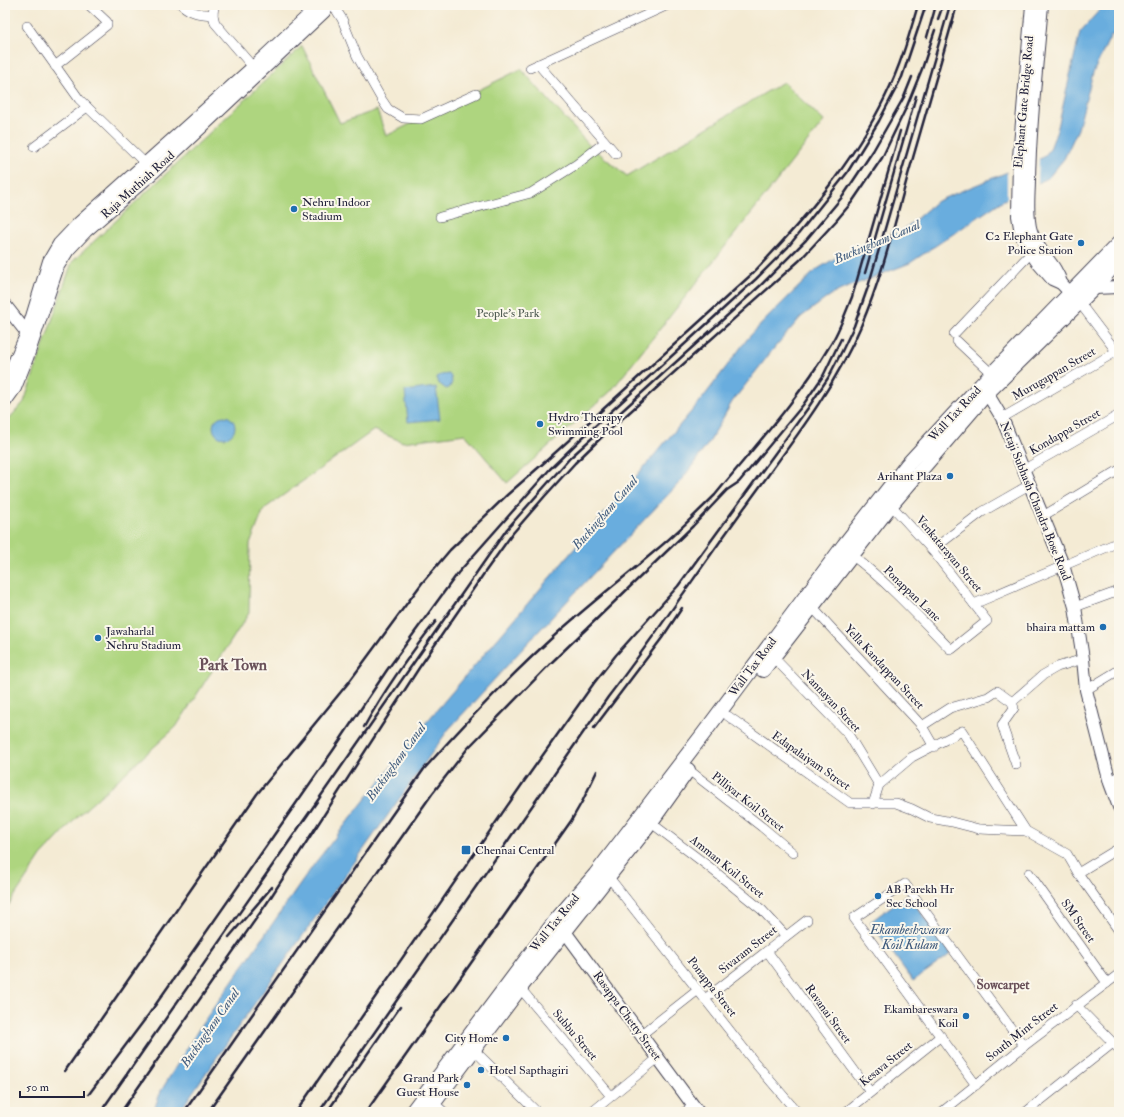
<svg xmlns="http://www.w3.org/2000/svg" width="1124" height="1117" font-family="'IM FELL Double Pica',serif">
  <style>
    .green { fill: #aed57f; stroke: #687c5d }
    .water { fill: #69adde; stroke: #46688c }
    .pier { fill: #f4ebd4 }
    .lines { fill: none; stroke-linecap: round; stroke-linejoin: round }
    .street-casing { stroke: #424052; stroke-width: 10 }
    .secondary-casing { stroke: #424052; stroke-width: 14 }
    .primary-casing { stroke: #424052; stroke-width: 16 }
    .street { stroke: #fff; stroke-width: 9 }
    .secondary { stroke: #fff; stroke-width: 12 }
    .primary { stroke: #fff; stroke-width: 14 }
    .rail { stroke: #22223b; stroke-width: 2.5 }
    .poi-dot { fill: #1f6fb2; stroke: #fbf7ec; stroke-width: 1.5 }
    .labels { text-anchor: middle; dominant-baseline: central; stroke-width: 4; stroke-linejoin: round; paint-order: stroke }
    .street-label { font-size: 12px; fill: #22223b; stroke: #fbf7ec }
    .poi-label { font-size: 12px; fill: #22223b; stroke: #fbf7ec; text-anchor: start }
    .park-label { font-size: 12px; fill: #4c584f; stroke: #fbf7ec }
    .water-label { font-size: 13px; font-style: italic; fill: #3e5a7c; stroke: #fbf7ec }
    .neighbourhood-label { font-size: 13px; font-weight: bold; fill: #695059; stroke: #fbf7ec }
    .district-label { font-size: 16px; font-weight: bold; fill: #695059; stroke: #fbf7ec }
  </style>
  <rect width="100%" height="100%" fill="#fbf7ec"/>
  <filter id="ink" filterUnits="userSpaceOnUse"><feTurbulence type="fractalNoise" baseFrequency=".025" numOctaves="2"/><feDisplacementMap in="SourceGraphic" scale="8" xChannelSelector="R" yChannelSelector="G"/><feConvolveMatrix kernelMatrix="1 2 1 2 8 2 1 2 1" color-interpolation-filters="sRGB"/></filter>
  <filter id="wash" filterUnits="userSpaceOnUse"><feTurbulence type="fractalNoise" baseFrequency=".012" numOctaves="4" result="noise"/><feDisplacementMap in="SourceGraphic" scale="16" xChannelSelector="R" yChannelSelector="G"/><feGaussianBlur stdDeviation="0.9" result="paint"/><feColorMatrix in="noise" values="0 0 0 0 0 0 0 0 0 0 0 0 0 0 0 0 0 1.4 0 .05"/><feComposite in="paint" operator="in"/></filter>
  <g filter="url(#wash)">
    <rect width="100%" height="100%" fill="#f4ebd4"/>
    <path class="green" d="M302,46L340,123L377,110L386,136L521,69L589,145L627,176L783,82L824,121L611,391L507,483L465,434L403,442L374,430L264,509L250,544L249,613L176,727L78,816L41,856L6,909L5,908V423L24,402L72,262Z"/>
    <g class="water">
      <path d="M1104,5H1119V35H1111L1093,73L1078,129L1064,159L1048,178L1002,201L910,263L841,290L831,295L801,317L775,347L732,402L710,441L681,481L537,633L448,730L224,1047L179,1112H153L161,1091L200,1027L315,863L424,725L702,399L748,338L774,311L816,270L837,257L902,231L937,201L1044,157L1050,149L1058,127L1080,32Z"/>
      <path d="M449,374L451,377L452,382L450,387L446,389L437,382V377L441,375Z"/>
      <path d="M436,387L440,419L408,422L405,391Z"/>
      <circle cx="224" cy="427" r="11"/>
      <path d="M908,894L951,954L913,981L870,922Z"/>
    </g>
    <path class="pier" d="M1036,158H1039L1038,185L1011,199H1007V170Z"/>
  </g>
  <g filter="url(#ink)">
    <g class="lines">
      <defs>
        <g id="street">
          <path d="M182,5C192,14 201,14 213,15"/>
          <path d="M214,5L213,15L215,23L253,67"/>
          <path d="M333,5L342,19L357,56L382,100L388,109L403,118L421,119L476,94"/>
          <path d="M27,26L79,99L149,167"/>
          <path d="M538,64L616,154"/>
          <path d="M55,66L107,25V22L89,5"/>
          <path d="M530,68L668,5"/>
          <path d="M34,147L87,107"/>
          <path d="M440,217L531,193L577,164L605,142"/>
          <path d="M1079,302L1119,355"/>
          <path d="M954,334L1031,253"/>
          <path d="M957,341L992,374"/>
          <path d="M1002,418L1119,350"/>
          <path d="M1023,470L1119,415"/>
          <path d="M1043,516L1119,470"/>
          <path d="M932,550L982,512L1029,485"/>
          <path d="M853,556C888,583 919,617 950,649H952L987,621L932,550L891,505"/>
          <path d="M974,604L1119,542"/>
          <path d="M812,607L922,726L934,747"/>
          <path d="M1075,607L1119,591"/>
          <path d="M773,657L848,734L879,785"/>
          <path d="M1086,690L1119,670"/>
          <path d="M1012,702L1014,708L1002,725L1016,765"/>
          <path d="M728,716L850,803H896L912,809L930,818L952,822L979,829L1026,831L1067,854L1078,873L1119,931"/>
          <path d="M922,726L950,708L988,697L997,691L1012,702L1043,675L1057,667L1083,659"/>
          <path d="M685,767L762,827L793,853"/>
          <path d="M1110,783L1119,776"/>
          <path d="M873,804L879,785L912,757L962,731L1026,831"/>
          <path d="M650,822L708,866L762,910L786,936"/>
          <path d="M1029,873L1107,983"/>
          <path d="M1078,873L1119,848"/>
          <path d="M608,876L756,1064L797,1112"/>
          <path d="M767,951L870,1092"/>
          <path d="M520,988L611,1096"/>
          <path d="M705,999L807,920"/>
          <path d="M1076,1005L1119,1049"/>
          <path d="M641,1035L698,990"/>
          <path d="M473,1049L537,1112"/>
          <path d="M976,1085L854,918L905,884L1024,1046"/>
          <path d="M434,1103L444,1112"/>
          <path d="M592,1112L658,1058"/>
          <path d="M685,1112L694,1106"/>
          <path d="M846,1112L941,1036"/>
          <path d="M942,1112L1024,1046L1119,974"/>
          <path d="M1026,1112L1113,1043"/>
        </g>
        <g id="secondary">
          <path d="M1032,5L1019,157L1018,216L1021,233L1027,247L1038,263L1052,279L1061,283L1076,299"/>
          <path d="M1042,5C1037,63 1030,121 1029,179C1029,195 1026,215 1031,231C1037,252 1056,263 1061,283"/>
          <path d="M1094,288L1119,287"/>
          <path d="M5,305L27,333"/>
          <path d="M5,384L27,333L49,261L59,244L79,223L253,67L314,10"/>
          <path d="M981,386L987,393L1002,418L1063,565L1075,607L1083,659L1086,690L1110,783L1119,807"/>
          <path d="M5,402L15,388L27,358L58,266L68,250L86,231L155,171L324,12L328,5"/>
          <path d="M560,925L698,1112"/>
        </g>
        <g id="primary">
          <path d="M763,670L891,505L987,393L1094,288L1119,260"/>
          <path d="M412,1112L556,920L595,875L704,733L844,545L907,465L981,385L1119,243"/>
          <path d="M427,1112L520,988L646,829L688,770"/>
        </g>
      </defs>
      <use href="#street" class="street-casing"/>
      <use href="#secondary" class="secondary-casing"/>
      <use href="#primary" class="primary-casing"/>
      <use href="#street" class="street"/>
      <use href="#secondary" class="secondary"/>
      <use href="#primary" class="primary"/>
      <g class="rail">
        <path d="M938,19L943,5"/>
        <path d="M927,37L936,5"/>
        <path d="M865,273L916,96"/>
        <path d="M364,727C385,689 410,654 436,621"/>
        <path d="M594,728L662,638L682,608"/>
        <path d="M229,937L272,887"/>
        <path d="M65,1071L257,794L349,682L422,583L450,550L507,495L546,461L752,274C803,221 853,163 885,97C900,67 909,36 918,5"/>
        <path d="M89,1094L149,1014L334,749L387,670L458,573L550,469L582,438L756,279L788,247L847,173L879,121L902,77L926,5"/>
        <path d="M104,1107L507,529L570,458L761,285L806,240L843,196L873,151L904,97L912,77"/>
        <path d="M121,1112L267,903L419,668L485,572L513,533L545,496L575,463L604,435L800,260L836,221L852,202L882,158L907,106L922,69L935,30"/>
        <path d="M184,1112L424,769C465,723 508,678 553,637C586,607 621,580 655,551C676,534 696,514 715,495C754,447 797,401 829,347C839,332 845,314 852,297L900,131"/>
        <path d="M208,1112L432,794L468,748L551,663L693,526L727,490L739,482L803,405L823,376L841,339"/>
        <path d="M296,1112L523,783L594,683L616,655L678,586L808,408L828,378L842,351L854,326L868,287L950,5"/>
        <path d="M319,1112L608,697C655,636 697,573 742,511C785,451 832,394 861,326C882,277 894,226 908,175C924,119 941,62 957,5"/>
        <path d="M327,1112L400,1007"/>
        <path d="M366,1112L571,821L583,800L597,771"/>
      </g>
    </g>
  </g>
  <g class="poi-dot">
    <circle cx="294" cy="209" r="4"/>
    <circle cx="1081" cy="243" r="4"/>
    <circle cx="540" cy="424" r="4"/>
    <circle cx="950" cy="476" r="4"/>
    <circle cx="1103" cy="627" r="4"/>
    <circle cx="98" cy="638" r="4"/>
    <rect x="461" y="845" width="10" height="10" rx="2"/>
    <circle cx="878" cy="896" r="4"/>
    <circle cx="966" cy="1016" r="4"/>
    <circle cx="506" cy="1038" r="4"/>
    <circle cx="481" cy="1070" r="4"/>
    <circle cx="467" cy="1085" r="4"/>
  </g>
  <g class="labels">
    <g class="street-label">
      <text transform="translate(1024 102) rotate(-85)">Elephant Gate Bridge Road</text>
      <text transform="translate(138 185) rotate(-42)">Raja Muthiah Road</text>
      <text transform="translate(1054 374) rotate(-30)">Murugappan Street</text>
      <text transform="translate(955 414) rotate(-47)">Wall Tax Road</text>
      <text transform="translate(1065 432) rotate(-30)">Kondappa Street</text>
      <text transform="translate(1035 501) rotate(68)">Netaji Subhash Chandra Bose Road</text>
      <text transform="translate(949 554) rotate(50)">Venkatarayan Street</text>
      <text transform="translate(912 594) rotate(44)">Ponappan Lane</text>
      <text transform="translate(753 667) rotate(-53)">Wall Tax Road</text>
      <text transform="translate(884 667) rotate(47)">Yella Kandappan Street</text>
      <text transform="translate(831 701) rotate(47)">Nannayan Street</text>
      <text transform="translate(811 761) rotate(35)">Edapalaiyam Street</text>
      <text transform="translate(748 802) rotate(38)">Pilliyar Koil Street</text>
      <text transform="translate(727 867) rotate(39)">Amman Koil Street</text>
      <text transform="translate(1078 921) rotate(55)">SM Street</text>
      <text transform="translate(555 923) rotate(-51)">Wall Tax Road</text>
      <text transform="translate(748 950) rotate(-38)">Sivaram Street</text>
      <text transform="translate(712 987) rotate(52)">Ponappa Street</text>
      <text transform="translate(828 1014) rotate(54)">Ravanai Street</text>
      <text transform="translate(627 1016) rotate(54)">Rasappa Chetty Street</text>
      <text transform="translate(1022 1032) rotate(-38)">South Mint Street</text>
      <text transform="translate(575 1035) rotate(50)">Subbu Street</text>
      <text transform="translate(886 1064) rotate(-39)">Kesava Street</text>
    </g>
    <g class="poi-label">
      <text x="302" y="202">Nehru Indoor<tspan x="302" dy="14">Stadium</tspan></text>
      <text x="1073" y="236" text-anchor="end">C2 Elephant Gate<tspan x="1073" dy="14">Police Station</tspan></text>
      <text x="548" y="417">Hydro Therapy<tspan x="548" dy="14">Swimming Pool</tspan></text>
      <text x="942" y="476" text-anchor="end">Arihant Plaza</text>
      <text x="1095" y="627" text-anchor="end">bhaira mattam</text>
      <text x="106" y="631">Jawaharlal<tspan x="106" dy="14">Nehru Stadium</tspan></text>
      <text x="475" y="850">Chennai Central</text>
      <text x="886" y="889">AB Parekh Hr<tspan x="886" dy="14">Sec School</tspan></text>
      <text x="958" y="1009" text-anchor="end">Ekambareswara<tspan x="958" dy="14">Koil</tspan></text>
      <text x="498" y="1038" text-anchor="end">City Home</text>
      <text x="489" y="1070">Hotel Sapthagiri</text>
      <text x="459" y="1078" text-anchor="end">Grand Park<tspan x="459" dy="14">Guest House</tspan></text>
    </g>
    <g class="park-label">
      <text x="508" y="313">People's Park</text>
    </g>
    <g class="water-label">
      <text transform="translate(877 242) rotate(-23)">Buckingham Canal</text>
      <text transform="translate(605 513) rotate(-49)">Buckingham Canal</text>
      <text transform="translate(396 762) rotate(-54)">Buckingham Canal</text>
      <text x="910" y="930">Ekambeshwarar<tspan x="910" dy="15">Koil Kulam</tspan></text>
      <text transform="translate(210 1028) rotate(-55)">Buckingham Canal</text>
    </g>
    <g class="neighbourhood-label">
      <text x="1003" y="985">Sowcarpet</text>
    </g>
    <g class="district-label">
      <text x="233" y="665">Park Town</text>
    </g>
  </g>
  <rect width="1124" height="1117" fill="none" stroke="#fbf7ec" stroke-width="20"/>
  <path d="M20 1091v6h64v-6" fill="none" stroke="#22223b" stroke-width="2"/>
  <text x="26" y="1091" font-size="12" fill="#22223b" stroke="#fbf7ec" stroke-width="3" paint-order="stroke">50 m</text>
</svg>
